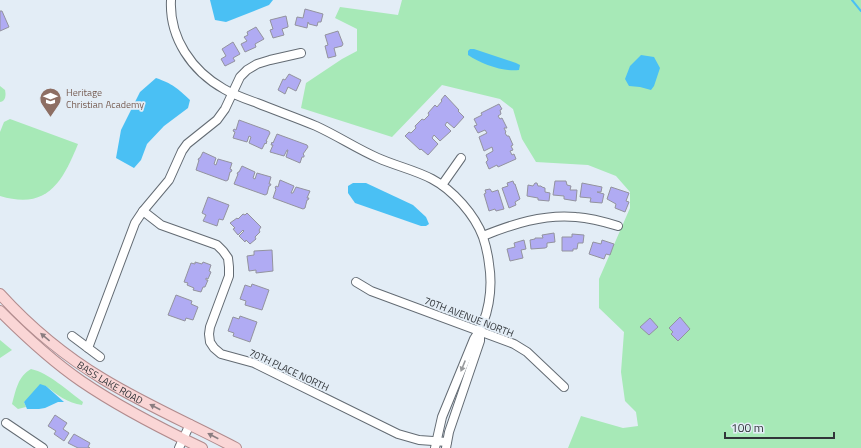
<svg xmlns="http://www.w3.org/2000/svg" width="861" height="448" font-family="'Titillium Web',sans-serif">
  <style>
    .green { fill: #a7e9b7 }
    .water { fill: #4ac0f4 }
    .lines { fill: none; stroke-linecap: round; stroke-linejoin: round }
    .stream { stroke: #4ac0f4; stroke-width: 2 }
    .building { fill: #b0abf3; stroke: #93939e }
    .minor-casing { stroke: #636b73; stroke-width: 10 }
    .major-casing { stroke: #b18b8d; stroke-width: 12 }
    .minor { stroke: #fff; stroke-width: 8 }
    .major { stroke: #fad6d6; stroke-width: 10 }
    .oneway { fill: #8b7d80 }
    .oneway2 { fill: #989a9c }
    .labels { text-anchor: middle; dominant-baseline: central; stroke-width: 3.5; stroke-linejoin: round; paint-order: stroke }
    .education-label { font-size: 10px; fill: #785e54; stroke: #e3edf6; text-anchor: start }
    .street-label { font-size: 10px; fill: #313539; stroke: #e3edf6 }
  </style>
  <rect width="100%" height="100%" fill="#e3edf6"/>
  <g class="green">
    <path d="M402,0H861V448H568L581,416L623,428L638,426L636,412L625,401L621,372L624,332L599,308V279L630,208V192L616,176L588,165L536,162L522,139L513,109L500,99L442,85L392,137L301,108L306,83L342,59L357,51V29L335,18L340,7L398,15Z"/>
    <path d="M0,86L5,90C6,95 6,101 0,102Z"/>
    <path d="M10,119L78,144C62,183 47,210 0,196V132L4,122Z"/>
    <path d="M0,340L12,350L0,358Z"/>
    <path d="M31,369C49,373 68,391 83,402L82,405C68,403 57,395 46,386L24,402L26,407L18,409L12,404C16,390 18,376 31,369Z"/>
  </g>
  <g class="water">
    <path d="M210,0H273L269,5L226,22L215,20Z"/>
    <path d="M470,49H474L516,63L520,65L519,70C503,72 481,64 468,55V51Z"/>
    <path d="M641,55L654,57L660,68L654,86L651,90L640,87L629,86L625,79L630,66Z"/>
    <path d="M156,78C173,84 177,88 190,100L188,108L164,126L147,144L141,160L134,168L116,158L121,130L140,92Z"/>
    <path d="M353,183H366L413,205L426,217L429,224L426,226H421L355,203L348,193V186Z"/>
    <path d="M40,384L46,386L64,402H58L45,408L39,409H27L24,402Z"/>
  </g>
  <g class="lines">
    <path class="stream" d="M852,0L861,11"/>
  </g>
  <g class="building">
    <path d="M305,9L323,14L321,22H318L317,26L309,24L308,22L307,28L295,25L297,17L303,18Z"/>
    <path d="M0,11H2L9,27L0,31Z"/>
    <path d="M286,16L288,26V27L282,29L284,35L273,38L270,30L273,29L270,20Z"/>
    <path d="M256,27L264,39L255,44L256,47L245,52L241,44L247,41L244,37L248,35L247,32Z"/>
    <path d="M338,31L343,44L342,46L334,48L336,56L328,58L325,46L328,45L325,35Z"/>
    <path d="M233,42L240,54L233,58L235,61L225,66L221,59L226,56L222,49Z"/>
    <path d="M289,74L301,80L296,91L288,87L285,94L278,90L283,79L285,80Z"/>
    <path d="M445,95L459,110L458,111L464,117L454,128L447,122L445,125L451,131L440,141L434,135L432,138L438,144L428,155L421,149L420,150L405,136L409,132L411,133L416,128L415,126L422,119L424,120L429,115L428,113L435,105L437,107L442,101L441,100Z"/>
    <path d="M499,104L502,109L500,110L501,114L498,116L500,119L502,118L507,128H504L506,132L505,133L507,136H509L513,145L511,146L513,150L510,151L512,155L514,154L516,159L498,167L497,165L489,169L486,162L488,160L486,155L493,151L492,147L484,151L479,137L487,133L485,130L478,133L474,126L477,125L474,119L482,115L481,113Z"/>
    <path d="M239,120L269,131L270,133L266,141H267L266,144L265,143L262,149L249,143L251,137L249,136L247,142L233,138L235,132L233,131L234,129L236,130Z"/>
    <path d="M277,134L307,145L308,147L303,154L304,155V157H302L300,163L286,157L288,150H287L284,156L270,152L273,145H271L272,142L273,143Z"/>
    <path d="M203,152L216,158L214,164L216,165L218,159L232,163L230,169L232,170L231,172H230L228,180L226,181L196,170L199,160H198L199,158H200Z"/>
    <path d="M242,166L255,172L253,178L255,179L257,173L271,177L269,184H271L270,186H269L267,194L265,195L234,184L238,174H237L238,172H239Z"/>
    <path d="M280,180L294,186L291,193H293L296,187L310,191L307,198H309L308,200H307L305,208L303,209L273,198L276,189L275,188L276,186L278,187Z"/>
    <path d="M513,181L514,184H515L520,199L515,202L516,205L509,208L502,188L508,186L507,183Z"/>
    <path d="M555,181H566L567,185L571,186L570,190H577L576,201L564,199V196L553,195Z"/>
    <path d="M535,183H537L538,186H541L542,187L545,188V192L550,193L549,201L538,200V198L527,196L528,185L533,186Z"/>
    <path d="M582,183L602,187L601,192H597L604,194L602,203L590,202L591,198L580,197Z"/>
    <path d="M611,187L629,193L626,201L629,202L625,212L615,208L616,204L607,199Z"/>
    <path d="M490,189L492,192L498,190L504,209L496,211L495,209L489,211L484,194L486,193L485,190Z"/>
    <path d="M208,197L229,205L223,220L219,219L217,226L203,221L206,215L202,213Z"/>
    <path d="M247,213L261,227L259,230L260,232L255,237L256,239L250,244L246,240L245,242L239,236L244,231L243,230L238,235L233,229L235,228L230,223L237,218L238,219L243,214L245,215Z"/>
    <path d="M554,233L555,242L547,243V247L545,248L531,249L530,240L535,239V238H543L542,235Z"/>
    <path d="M572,234L584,235L583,243H578L577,249H573V251H562V237H572Z"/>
    <path d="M524,240L526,249L521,250L523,258L510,261L507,249L515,247L514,243Z"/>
    <path d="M602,240L614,244L610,255L606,254L604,259L589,254L593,242L601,244Z"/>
    <path d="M272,250L273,271L256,273V270L249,271L247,256L254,255V251Z"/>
    <path d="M195,262L202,264L203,262L211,265L209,271L211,272L208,279L206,278V280H208L205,287H203L201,292L193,290L194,288L187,285L188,283L184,282L191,263L195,264Z"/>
    <path d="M252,284L269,290L262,310L245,305L246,301L240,299L245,285L251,287Z"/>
    <path d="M176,295L192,301L191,304L198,307L193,320L186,318L185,321L168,315Z"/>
    <path d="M240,316L257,322L250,342L233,336L234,333L228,331L233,317L239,319Z"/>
    <path d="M680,317L690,329L678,341L671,334L673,332L669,328Z"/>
    <path d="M650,318L658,327L649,335L640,327Z"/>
    <path d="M55,415L67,423L63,429L69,433L64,441L54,434L56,431L48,426Z"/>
    <path d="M74,434L90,443L88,447L90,448H78L68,443Z"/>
  </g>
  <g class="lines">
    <defs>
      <g id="minor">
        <path d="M171,0C169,38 192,71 224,89C234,95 246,99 257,103C277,111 297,118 316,126C338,136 357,149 378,158C396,166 415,170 432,179C453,190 475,215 483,237C486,246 488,255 489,264C493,288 489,319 474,339L442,417L435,448"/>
        <path d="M442,185L461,158"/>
        <path d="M143,211L161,225L217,245L223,251L228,258L229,267V276L210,327L209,334L210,342L214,348L221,354L254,363L398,434L419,440L447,442"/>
        <path d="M483,236C513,224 543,214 576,217C591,218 605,222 618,226"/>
        <path d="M356,282L371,291L514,344L527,352L564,387"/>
        <path d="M72,336L100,357"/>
        <path d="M88,348L135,223L143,211L169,180L182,151L187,144L217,120L225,109L240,77L247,70L257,64L270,60L301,53"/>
        <path d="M6,423L43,448"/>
        <path d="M179,448L190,424"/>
        <path d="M446,448L449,432L480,341V331"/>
      </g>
      <g id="major">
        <path id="s1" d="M0,294C30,327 65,356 103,379C146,405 192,425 236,448"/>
        <path d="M0,311C25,336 52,361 81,381C119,407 160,428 202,448"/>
      </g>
    </defs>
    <use href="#minor" class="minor-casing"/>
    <use href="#major" class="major-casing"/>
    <use href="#minor" class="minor"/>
    <use href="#major" class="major"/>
  </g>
  <defs><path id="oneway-solid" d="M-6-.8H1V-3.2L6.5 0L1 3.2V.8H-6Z"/></defs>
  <g class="oneway">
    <use href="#oneway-solid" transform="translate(45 337) rotate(-140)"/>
    <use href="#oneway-solid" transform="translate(155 407) rotate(-153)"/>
    <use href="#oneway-solid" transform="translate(213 436) rotate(-153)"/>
  </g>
  <use class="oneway2" href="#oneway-solid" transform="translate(463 366) rotate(112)"/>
  <defs>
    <symbol id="school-pin" viewBox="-11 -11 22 30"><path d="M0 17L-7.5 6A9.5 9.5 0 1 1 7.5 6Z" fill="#8d6e63" stroke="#e3edf6"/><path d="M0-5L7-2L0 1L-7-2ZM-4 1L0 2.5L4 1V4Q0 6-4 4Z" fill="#fff"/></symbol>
  </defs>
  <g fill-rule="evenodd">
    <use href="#school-pin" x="38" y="86" width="25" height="34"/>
  </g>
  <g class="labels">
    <g class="education-label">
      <text x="66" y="92">Heritage<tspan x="66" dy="12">Christian Academy</tspan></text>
    </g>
    <g class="street-label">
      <text transform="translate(469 317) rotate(21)">70TH AVENUE NORTH</text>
      <text transform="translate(289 370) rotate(25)">70TH PLACE NORTH</text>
      <text stroke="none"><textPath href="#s1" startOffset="142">BASS LAKE ROAD</textPath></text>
    </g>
  </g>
  <path d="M725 432v6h109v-6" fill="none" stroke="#313539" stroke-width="2"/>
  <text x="731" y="432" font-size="12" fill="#313539" stroke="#e3edf6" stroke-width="3" paint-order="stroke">100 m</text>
</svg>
